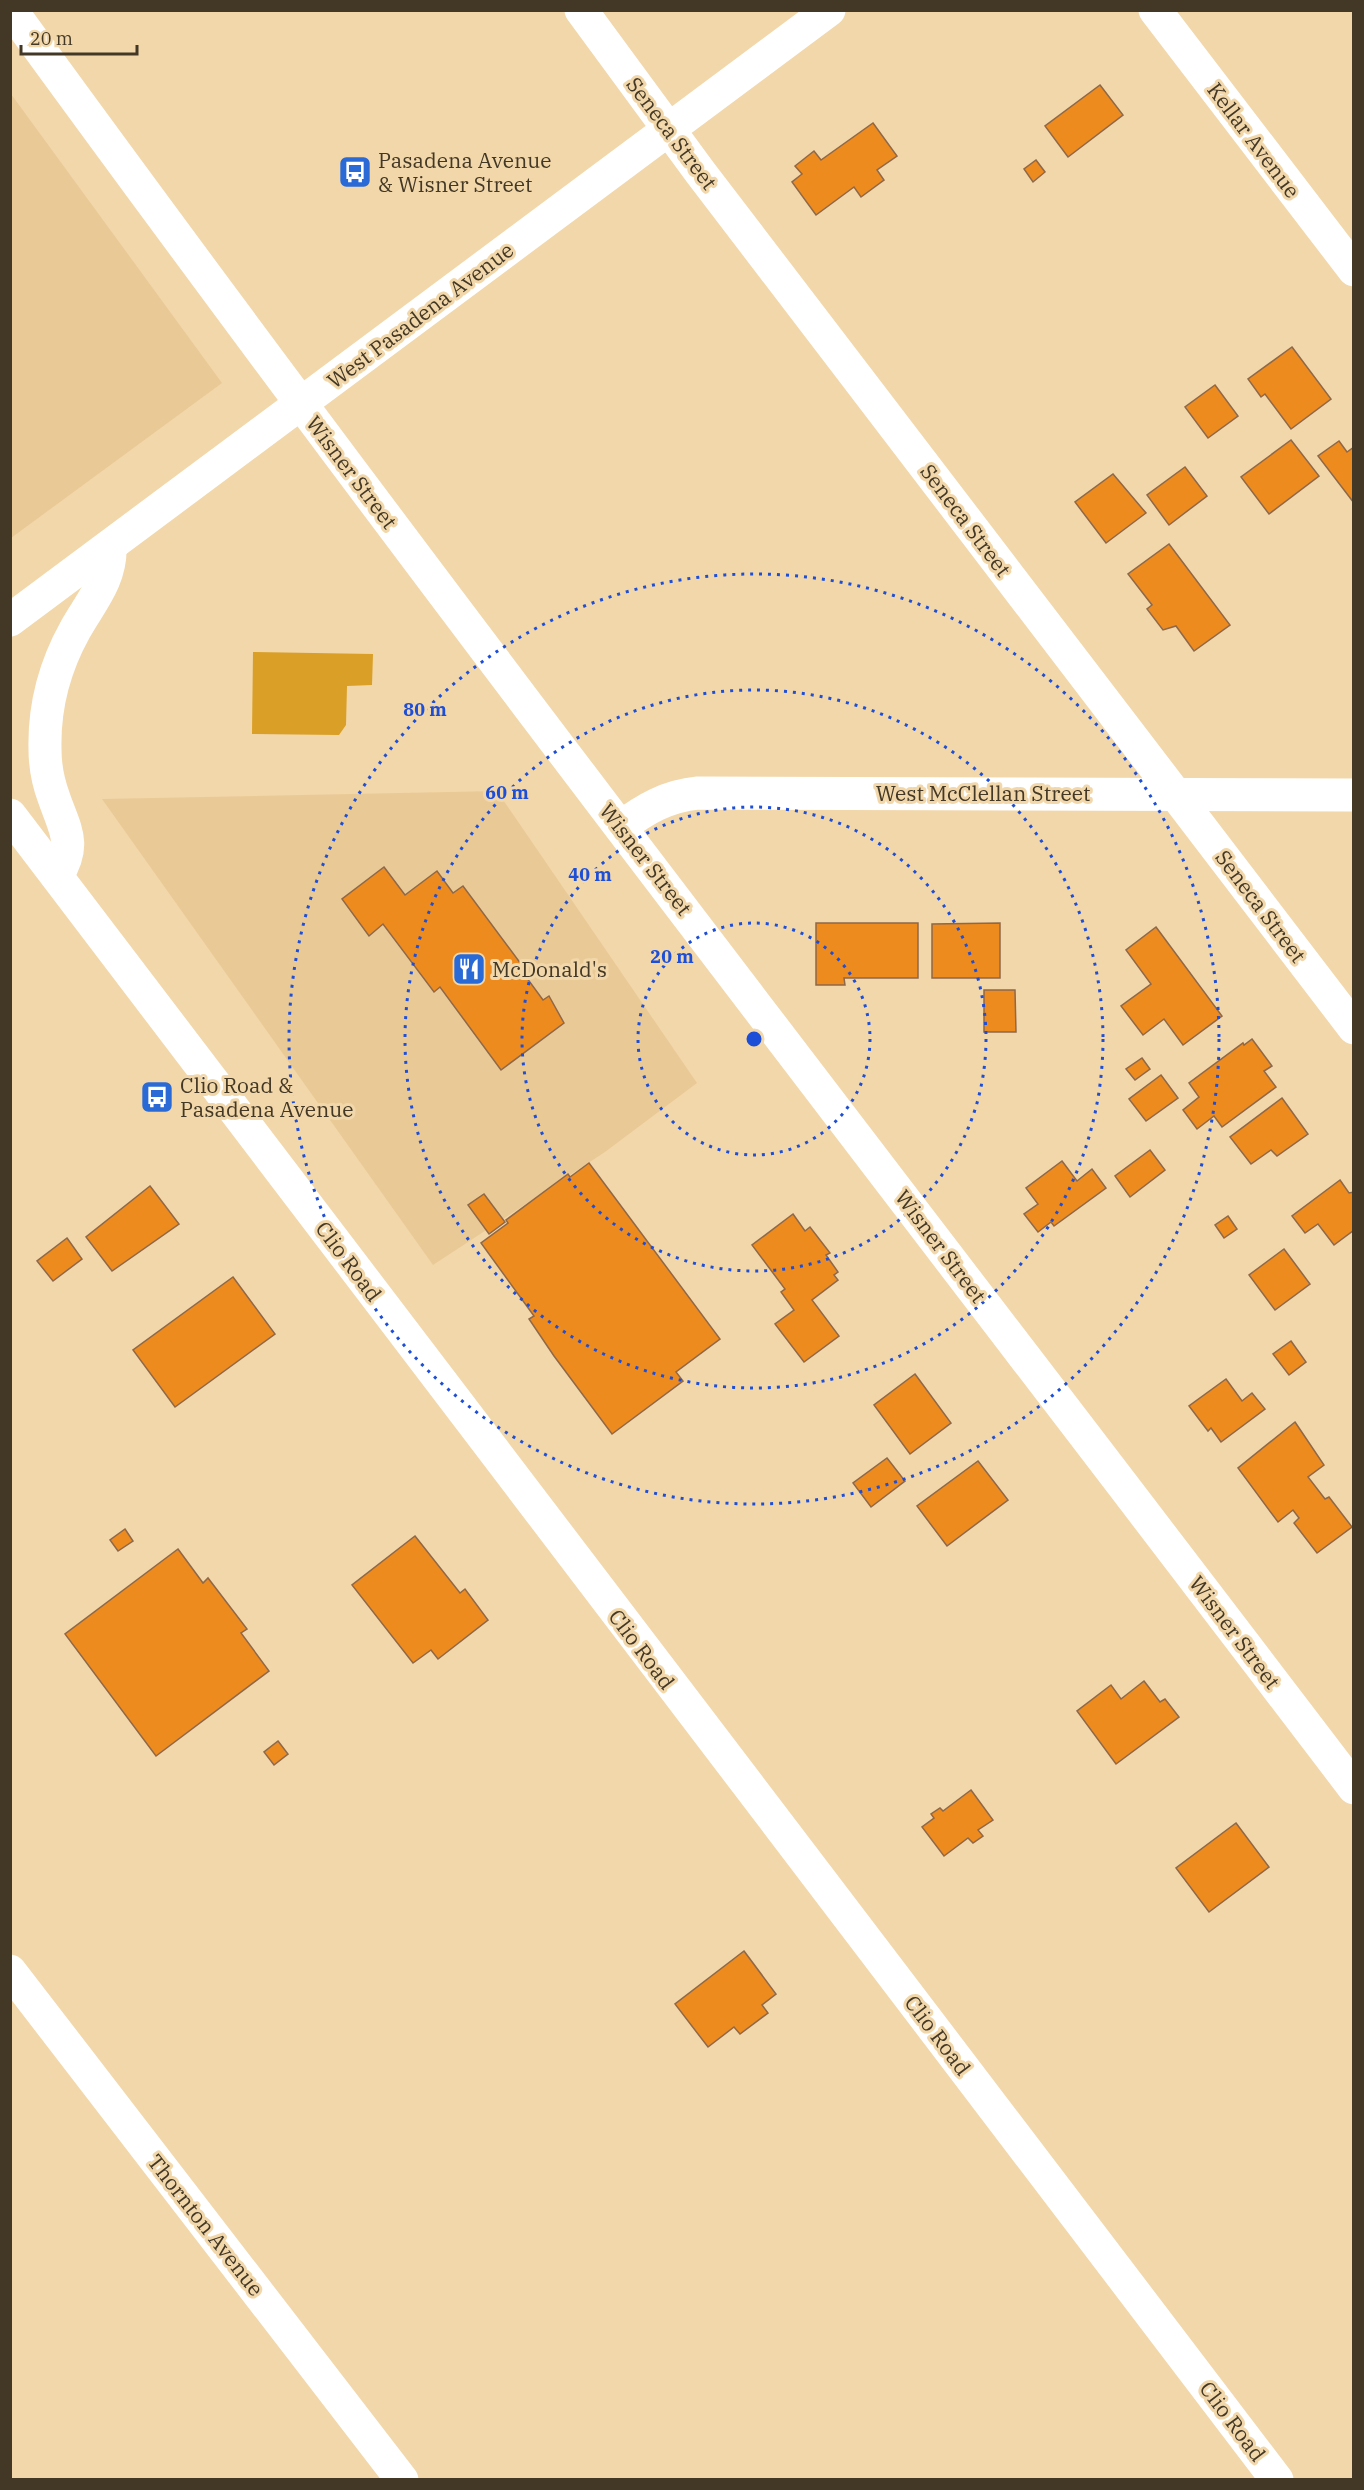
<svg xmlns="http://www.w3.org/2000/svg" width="1364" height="2490" font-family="'IBM Plex Serif',serif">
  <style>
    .built { fill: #e9ca96 }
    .green { fill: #d99f26 }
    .building { fill: #ee8b1e; stroke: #8e6849; stroke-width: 1.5 }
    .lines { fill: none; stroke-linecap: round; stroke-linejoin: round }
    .minor { stroke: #fff; stroke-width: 33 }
    .tertiary { stroke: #fff; stroke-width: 33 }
    .secondary { stroke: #fff; stroke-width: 33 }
    .ring { fill: none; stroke: #1d4ed8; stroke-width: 3; stroke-dasharray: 3 6 }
    .labels { text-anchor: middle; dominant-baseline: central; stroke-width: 6; stroke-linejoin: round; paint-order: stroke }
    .street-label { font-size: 21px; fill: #433826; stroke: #f2d7aa }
    .poi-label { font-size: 21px; fill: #433826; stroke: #f2d7aa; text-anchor: start }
    .centre { fill: #1d4ed8; stroke: #f2d7aa; stroke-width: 3 }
    .ring-label { font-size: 18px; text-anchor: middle; font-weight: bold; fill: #1d4ed8; stroke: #f2d7aa; stroke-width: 6; stroke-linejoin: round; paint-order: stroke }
  </style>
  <rect width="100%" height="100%" fill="#f2d7aa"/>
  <g class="built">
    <path d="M11,94L222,383L11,538H10Z"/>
    <path d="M497,791L697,1083L605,1152L433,1265L102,799Z"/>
  </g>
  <path class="green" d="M253,652L373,654L372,685L347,686L346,725L339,735L252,734Z"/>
  <g class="building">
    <path d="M1100,85L1123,115L1068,157L1045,126Z"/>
    <path d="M873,123L897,156L877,170L884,180L861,197L854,187L816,215L792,182L802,174L795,166L814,151L821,160Z"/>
    <path d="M1036,160L1045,172L1033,182L1024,169Z"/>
    <path d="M1292,347L1331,399L1291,429L1265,394L1261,397L1248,379Z"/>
    <path d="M1215,385L1238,416L1208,438L1185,407Z"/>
    <path d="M1291,440L1319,476L1269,514L1241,477Z"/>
    <path d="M1339,441L1347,452L1354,447V503L1318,456Z"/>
    <path d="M1185,467L1207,496L1169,525L1147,495Z"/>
    <path d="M1113,474L1146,513L1106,543L1075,502Z"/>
    <path d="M1169,544L1230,625L1194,651L1176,626L1163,630L1147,609L1152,605L1128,574Z"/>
    <path d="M384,867L405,895L437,871L453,893L463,886L524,968L521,970L543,1000L549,996L564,1023L501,1070L440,987L434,992L383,924L369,936L342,899Z"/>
    <path d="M816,923H918V978H844L845,985H816Z"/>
    <path d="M1000,923V978H932V924Z"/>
    <path d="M1156,927L1222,1016L1183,1045L1164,1019L1143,1035L1121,1006L1151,984L1126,950Z"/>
    <path d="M984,990H1015L1016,1032H984Z"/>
    <path d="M1252,1039L1272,1066L1264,1071L1276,1087L1222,1127L1214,1116L1197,1129L1183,1110L1199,1097L1189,1083L1243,1043L1244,1045Z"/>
    <path d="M1142,1058L1150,1069L1135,1080L1126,1069Z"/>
    <path d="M1161,1075L1178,1098L1146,1121L1129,1099Z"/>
    <path d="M1282,1098L1308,1134L1277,1156L1271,1150L1251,1164L1230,1137Z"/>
    <path d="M1150,1150L1165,1170L1130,1197L1115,1176Z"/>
    <path d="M1062,1161L1077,1181L1092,1169L1106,1188L1054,1226L1051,1222L1038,1232L1024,1214L1038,1204L1026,1188Z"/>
    <path d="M589,1163L720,1339L676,1372L683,1381L612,1434L554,1356L529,1319L534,1316L481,1243L508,1223L506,1220L568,1174L570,1177Z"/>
    <path d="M1340,1180L1349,1193L1354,1192V1230L1334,1245L1318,1224L1305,1233L1292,1216Z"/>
    <path d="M150,1186L179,1224L112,1271L86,1237Z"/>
    <path d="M484,1194L505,1222L489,1234L468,1205Z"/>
    <path d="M793,1214L805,1231L810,1227L830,1253L826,1255L838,1272L834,1275L838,1280L812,1300L839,1336L804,1362L775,1324L794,1310L781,1292L785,1289L752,1245Z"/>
    <path d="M1228,1216L1237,1229L1224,1238L1215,1225Z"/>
    <path d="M67,1238L82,1259L53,1281L37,1261Z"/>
    <path d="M1284,1249L1310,1284L1275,1310L1249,1275Z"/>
    <path d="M233,1277L275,1334L175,1407L133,1350Z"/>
    <path d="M1291,1341L1306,1362L1289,1375L1273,1354Z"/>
    <path d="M915,1374L951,1423L910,1454L874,1405Z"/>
    <path d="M1226,1379L1242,1401L1252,1393L1265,1409L1221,1442L1211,1428L1208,1431L1189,1406Z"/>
    <path d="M1295,1422L1324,1465L1308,1477L1325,1499L1329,1497L1352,1527L1317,1553L1294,1523L1299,1518L1293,1510L1278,1522L1238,1468Z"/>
    <path d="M887,1458L905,1481L871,1507L853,1483Z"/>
    <path d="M978,1461L1008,1500L947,1546L917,1506Z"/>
    <path d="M125,1529L133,1541L118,1551L110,1540Z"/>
    <path d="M415,1536L460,1593L465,1589L488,1620L438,1659L431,1650L413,1663L352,1585Z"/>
    <path d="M178,1549L203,1583L208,1578L247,1629L241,1633L269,1671L156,1756L65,1634Z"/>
    <path d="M1144,1681L1160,1702L1165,1699L1179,1717L1116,1764L1077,1711L1111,1685L1121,1699Z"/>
    <path d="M278,1741L288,1754L274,1765L264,1752Z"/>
    <path d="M971,1790L993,1820L978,1830L983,1836L973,1843L968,1838L944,1856L922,1827L934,1818L931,1814L940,1808L943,1811Z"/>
    <path d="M1236,1823L1269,1867L1209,1912L1176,1868Z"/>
    <path d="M744,1951L776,1994L762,2005L768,2013L740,2034L734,2027L708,2047L675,2004Z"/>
  </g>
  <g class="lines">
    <g class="minor">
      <path d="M11,10C448,611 904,1197 1354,1788"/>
      <path d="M581,10L700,172L1354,1028"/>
      <path d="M1155,10L1354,270"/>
      <path d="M621,827C645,809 667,796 698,793L1354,795"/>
      <path d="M10,1971L402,2480"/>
    </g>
    <path class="tertiary" d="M10,620L829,10"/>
    <g class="secondary">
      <path d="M10,815L1277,2480"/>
      <path d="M57,876C77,844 65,830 54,798C48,782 45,766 45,749C44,707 55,666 75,630C90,603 112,579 110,546"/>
    </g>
  </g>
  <g class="ring">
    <circle cx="754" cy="1039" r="116"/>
    <circle cx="754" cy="1039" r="232"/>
    <circle cx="754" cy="1039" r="349"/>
    <circle cx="754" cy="1039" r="465"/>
  </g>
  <defs>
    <symbol id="bus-square" viewBox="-11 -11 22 22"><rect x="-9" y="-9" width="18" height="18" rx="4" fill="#2a6ad7" stroke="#f2d7aa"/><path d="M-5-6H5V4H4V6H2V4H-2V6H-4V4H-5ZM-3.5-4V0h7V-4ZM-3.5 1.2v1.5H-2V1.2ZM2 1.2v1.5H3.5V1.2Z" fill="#fff"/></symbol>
    <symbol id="restaurant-square" viewBox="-11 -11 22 22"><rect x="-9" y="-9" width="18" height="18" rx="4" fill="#2a6ad7" stroke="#f2d7aa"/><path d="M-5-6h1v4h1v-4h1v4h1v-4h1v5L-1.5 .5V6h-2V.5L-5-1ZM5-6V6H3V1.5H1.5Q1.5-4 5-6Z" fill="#fff"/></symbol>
  </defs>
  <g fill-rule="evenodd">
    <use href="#bus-square" x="336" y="153" width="38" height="38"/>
    <use href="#restaurant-square" x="450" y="950" width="38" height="38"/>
    <use href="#bus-square" x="138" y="1078" width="38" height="38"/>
  </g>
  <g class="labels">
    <g class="street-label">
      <text transform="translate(672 133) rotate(53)">Seneca Street</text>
      <text transform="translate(1254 140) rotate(53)">Kellar Avenue</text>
      <text transform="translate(420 315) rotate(-37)">West Pasadena Avenue</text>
      <text transform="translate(352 472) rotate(53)">Wisner Street</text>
      <text transform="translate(966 520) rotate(53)">Seneca Street</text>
      <text x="983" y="793">West McClellan Street</text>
      <text transform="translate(646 859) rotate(52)">Wisner Street</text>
      <text transform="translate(1261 906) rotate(53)">Seneca Street</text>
      <text transform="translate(941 1246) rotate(53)">Wisner Street</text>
      <text transform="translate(349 1261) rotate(53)">Clio Road</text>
      <text transform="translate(1235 1632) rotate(53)">Wisner Street</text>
      <text transform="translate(642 1649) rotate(53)">Clio Road</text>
      <text transform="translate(938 2035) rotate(53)">Clio Road</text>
      <text transform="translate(206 2225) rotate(52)">Thornton Avenue</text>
      <text transform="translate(1233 2421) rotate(53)">Clio Road</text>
    </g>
    <g class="poi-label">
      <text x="378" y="160">Pasadena Avenue<tspan x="378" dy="24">&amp; Wisner Street</tspan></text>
      <text x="492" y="969">McDonald's</text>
      <text x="180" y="1085">Clio Road &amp;<tspan x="180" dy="24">Pasadena Avenue</tspan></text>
    </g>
  </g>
  <circle cx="754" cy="1039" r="9" class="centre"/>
  <g class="ring-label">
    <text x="425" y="716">80 m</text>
    <text x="507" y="799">60 m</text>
    <text x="590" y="881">40 m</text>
    <text x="672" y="963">20 m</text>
  </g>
  <rect width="1364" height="2490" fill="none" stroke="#433826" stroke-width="24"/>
  <path d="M21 45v9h116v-9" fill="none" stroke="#433826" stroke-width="3"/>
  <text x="30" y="45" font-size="18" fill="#433826" stroke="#f2d7aa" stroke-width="4.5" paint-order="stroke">20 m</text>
</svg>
